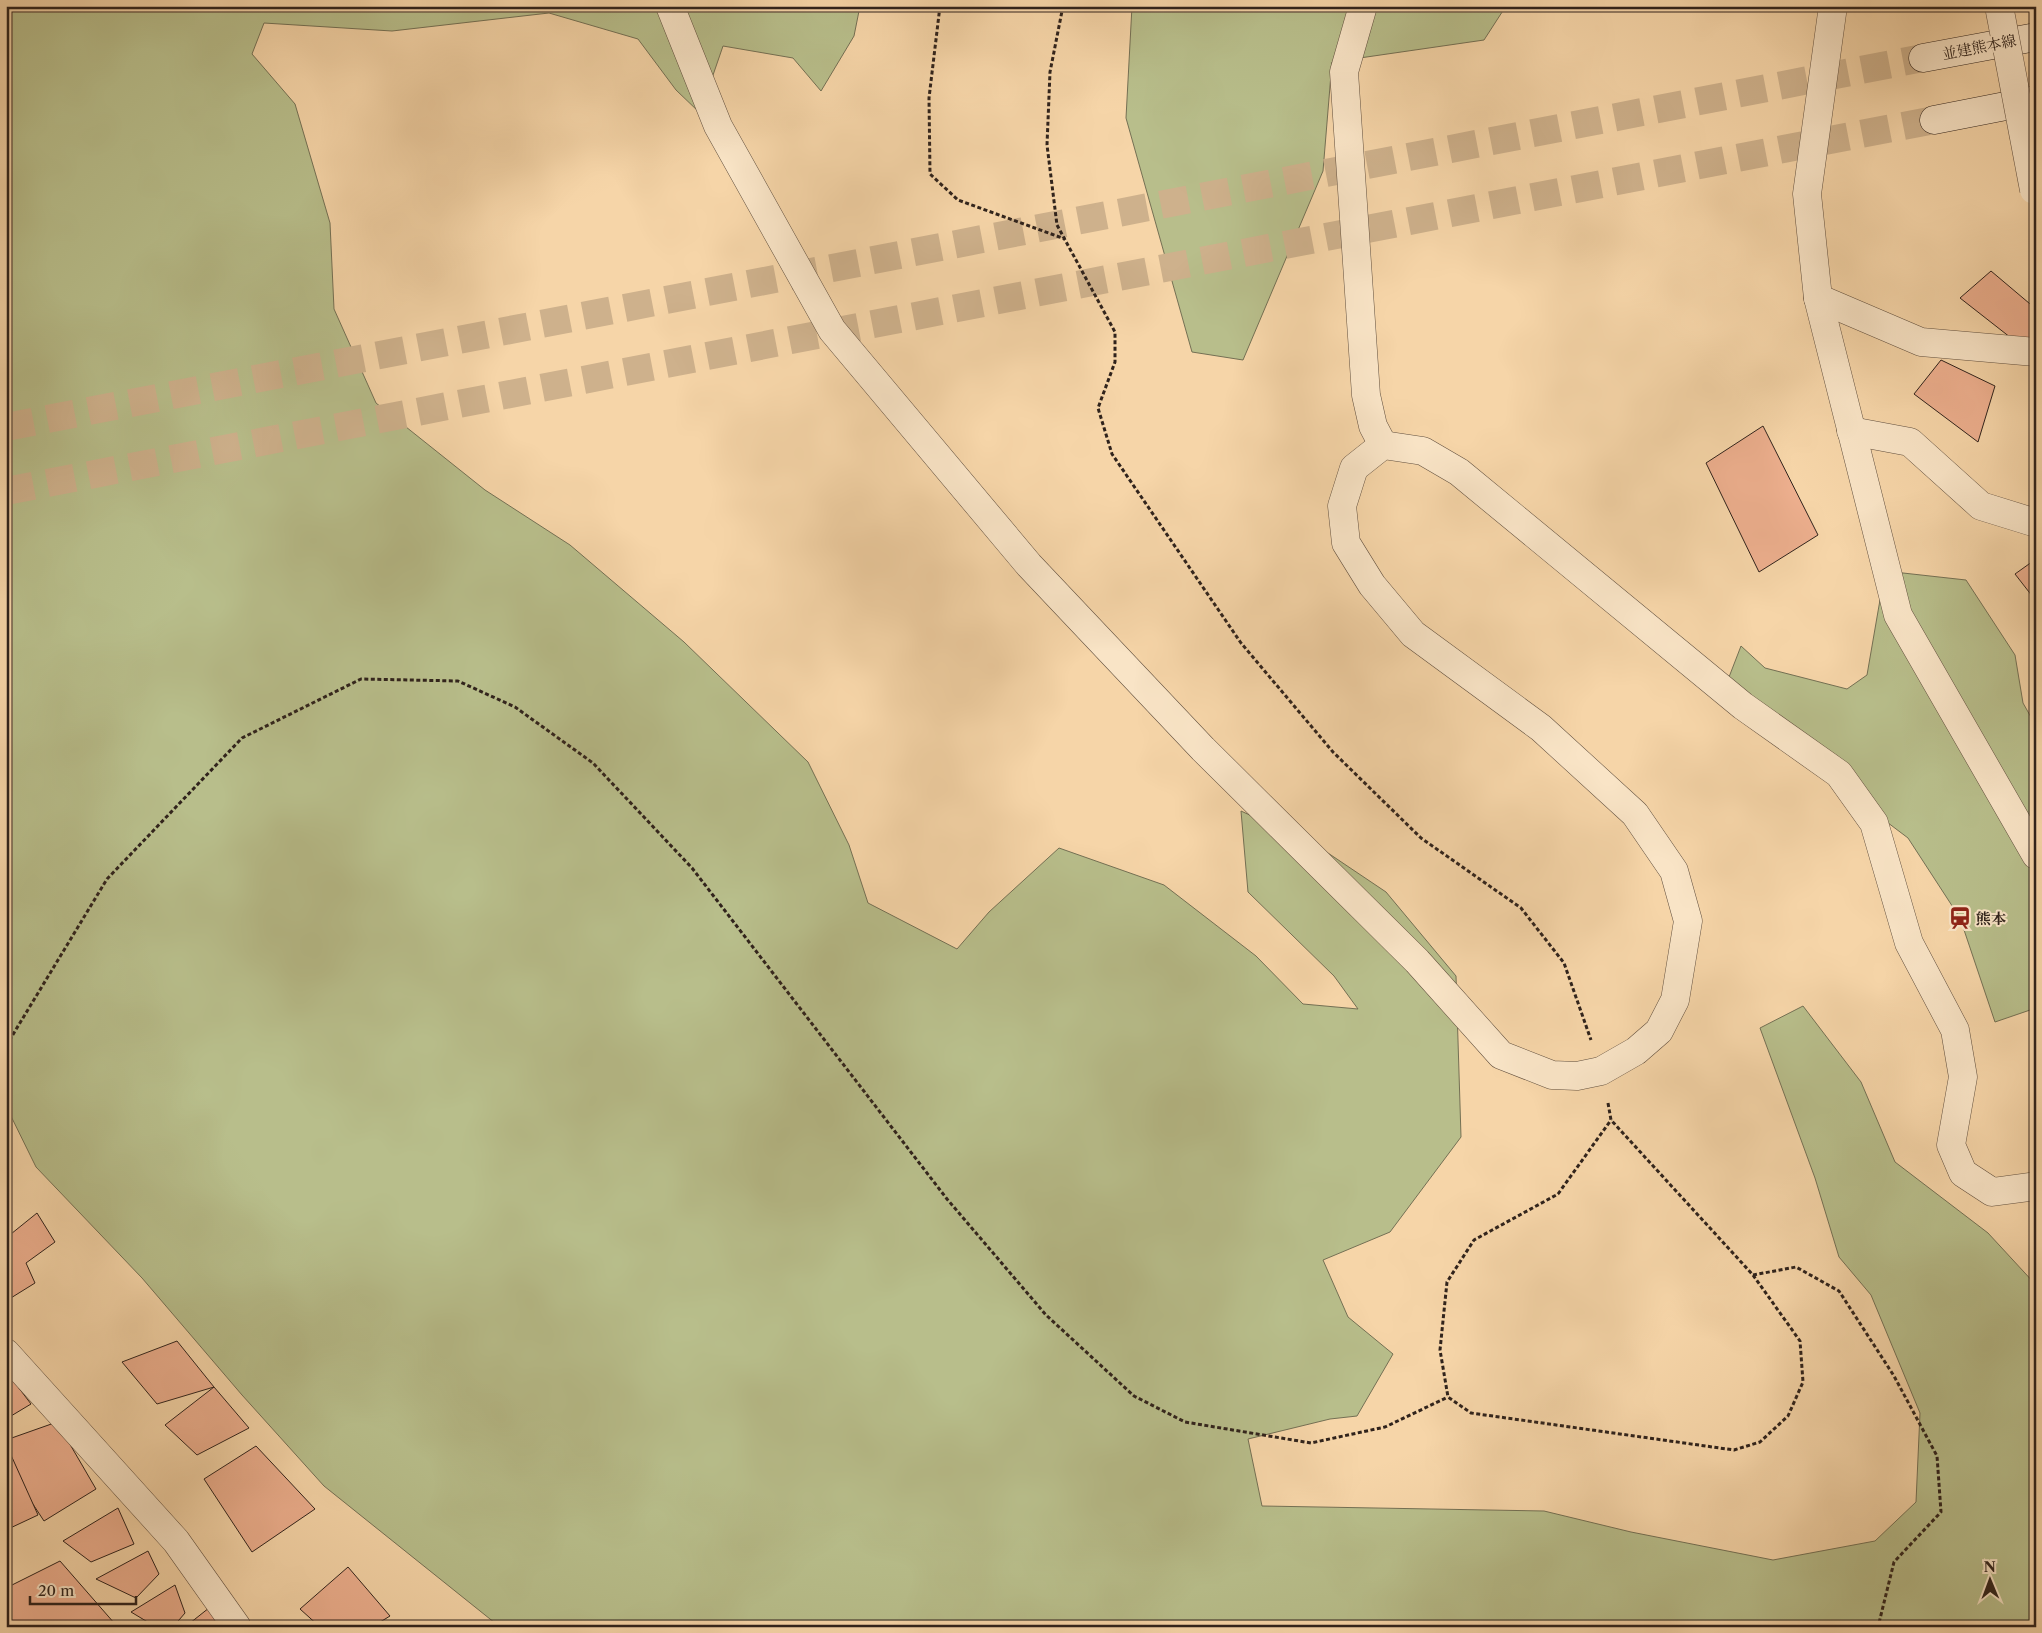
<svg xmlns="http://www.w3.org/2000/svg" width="2042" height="1633" font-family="'Libre Caslon Text','Noto Serif JP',serif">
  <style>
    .green { fill: #b8be8b; stroke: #747054 }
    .building { fill: #edaf8e; stroke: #30231c }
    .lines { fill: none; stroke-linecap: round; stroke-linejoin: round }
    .secondary-tunnel { stroke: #ceb18c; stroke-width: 28; stroke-dasharray: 28 14; stroke-linecap: butt }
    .minor-casing { stroke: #62503f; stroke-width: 29 }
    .secondary-casing { stroke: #30231c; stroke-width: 29 }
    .path { stroke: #30231c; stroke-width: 3; stroke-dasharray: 4 2.5; stroke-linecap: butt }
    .minor { stroke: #f9e4c6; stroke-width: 28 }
    .secondary { stroke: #f9e4c6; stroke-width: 28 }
    .minor-bridge-casing { stroke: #62503f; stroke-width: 29; stroke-linecap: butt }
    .minor-bridge { stroke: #f9e4c6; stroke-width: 28 }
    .labels { text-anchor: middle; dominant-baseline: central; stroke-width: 4; stroke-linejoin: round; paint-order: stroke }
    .street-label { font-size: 15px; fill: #30231c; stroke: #f9e4c6 }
    .poi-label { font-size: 15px; font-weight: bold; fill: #30231c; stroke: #f9e4c6; text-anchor: start }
  </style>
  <rect width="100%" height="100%" fill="#f6d5a8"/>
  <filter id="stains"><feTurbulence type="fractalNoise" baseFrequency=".004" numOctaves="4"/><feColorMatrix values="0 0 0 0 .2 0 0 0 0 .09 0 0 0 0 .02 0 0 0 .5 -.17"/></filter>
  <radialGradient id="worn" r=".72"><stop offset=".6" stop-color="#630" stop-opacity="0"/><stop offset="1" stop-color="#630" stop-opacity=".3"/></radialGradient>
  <g class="green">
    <path d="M6,6H860L854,36L821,91L793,58L723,46L700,113L676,90L638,39L549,13L392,31L264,23L252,54L295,104L330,223L334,309L376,403L485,490L570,545L684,642L808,762L849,845L868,903L957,949L989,912L1059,848L1164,885L1256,956L1303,1004L1358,1009L1334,976L1248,892L1241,811L1319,847L1386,892L1456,976L1461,1137L1390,1232L1323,1260L1348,1317L1393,1354L1357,1416L1330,1419L1248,1439L1262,1506L1544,1511L1631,1532L1773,1560L1875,1541L1916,1502L1920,1413L1871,1295L1839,1257L1815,1178L1760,1028L1803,1006L1861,1082L1895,1162L1988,1233L2036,1285V1627H500L324,1486L242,1395L142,1278L36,1167L6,1106Z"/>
    <path d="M1132,6H1506L1484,40L1332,62L1323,171L1243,360L1192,352L1126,118Z"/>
    <path d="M1885,571L1966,580L2015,655L2023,703L2036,726V1008L1995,1022L1960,918L1908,838L1830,779L1724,690L1741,646L1765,668L1847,689L1867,675Z"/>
  </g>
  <g class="building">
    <path d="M1991,271L2036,309V337L2029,352L1960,298Z"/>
    <path d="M1941,360L1995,386L1978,442L1914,394Z"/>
    <path d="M1763,426L1818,535L1759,572L1706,463Z"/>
    <path d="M2036,559V601L2015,574Z"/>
    <path d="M37,1213L55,1242L26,1263L35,1283L6,1301V1238Z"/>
    <path d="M177,1341L214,1387L157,1404L122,1362Z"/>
    <path d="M6,1371L31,1404L6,1419Z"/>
    <path d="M214,1387L249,1428L197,1455L165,1425Z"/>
    <path d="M57,1422L96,1489L44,1521L6,1463V1440Z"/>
    <path d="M6,1444L38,1515L6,1530Z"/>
    <path d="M256,1446L315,1509L252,1552L204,1479Z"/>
    <path d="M118,1508L134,1544L91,1562L63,1541Z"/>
    <path d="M148,1551L159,1574L136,1598L96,1579Z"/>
    <path d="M60,1561L115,1624L110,1627H6V1588Z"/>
    <path d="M348,1567L390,1616L372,1627H320L300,1609Z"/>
    <path d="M175,1585L185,1613L173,1627H156L131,1612Z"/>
    <path d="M219,1600L234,1627H185Z"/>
  </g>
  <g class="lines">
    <g class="secondary-tunnel">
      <path d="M6,427L1923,58"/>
      <path d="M6,491L1934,120"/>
    </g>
    <defs>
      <g id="minor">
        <path d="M670,6L718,126L832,330L1029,565L1203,749L1417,961L1501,1055L1552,1075L1577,1076L1601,1071L1636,1051L1659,1031L1675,1000L1688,921L1674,871L1635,814L1541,728L1413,634L1372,585L1346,543L1342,506L1354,468L1383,445L1423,451L1459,472L1743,706L1839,774L1874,823L1909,943L1955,1030L1963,1077L1951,1145L1963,1173L1992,1192L2036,1186"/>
        <path d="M1363,6L1344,72L1366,395L1373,426L1383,445"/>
        <path d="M1833,6L1807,194L1818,298L1898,615L2036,855"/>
        <path d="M1818,298L1921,342L2036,352"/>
        <path d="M1851,431L1910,442L1981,506L2036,523"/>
        <path d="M6,1353L176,1541L237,1627"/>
      </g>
      <g id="secondary">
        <path d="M1923,58L2036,37"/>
        <path d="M1934,120L2036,100"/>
      </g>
    </defs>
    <use href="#minor" class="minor-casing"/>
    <use href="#secondary" class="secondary-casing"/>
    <g class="path">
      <path d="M940,6L929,98L930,174L958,200L1065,239"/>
      <path d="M1063,6L1050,72L1047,145L1057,225L1115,332V362L1098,408L1112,454L1241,643L1333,752L1421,838L1521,908L1564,963L1591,1040"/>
      <path d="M6,1046L107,879L242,738L361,679L458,681L515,707L593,763L692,868L947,1199L1046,1315L1134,1396L1185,1422L1311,1443L1385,1427L1448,1397"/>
      <path d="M1608,1103L1611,1120L1753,1275L1800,1341L1803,1382L1788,1416L1760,1442L1734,1450L1471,1413L1448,1397L1440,1350L1447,1282L1474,1240L1558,1194L1611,1120"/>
      <path d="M1753,1275L1796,1267L1839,1291L1894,1376L1937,1456L1941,1512L1894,1562L1878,1627"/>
    </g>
    <use href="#minor" class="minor"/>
    <use href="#secondary" class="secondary"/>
    <defs>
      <path id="minor-bridge" d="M1999,6L2034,190"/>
    </defs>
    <use href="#minor-bridge" class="minor-bridge-casing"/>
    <use href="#minor-bridge" class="minor-bridge"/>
  </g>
  <defs>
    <symbol id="station-bare" viewBox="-9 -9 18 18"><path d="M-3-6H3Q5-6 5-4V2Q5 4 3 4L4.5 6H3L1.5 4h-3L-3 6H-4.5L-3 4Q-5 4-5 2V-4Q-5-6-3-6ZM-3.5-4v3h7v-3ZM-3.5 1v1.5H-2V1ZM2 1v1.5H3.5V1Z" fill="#8f2418" stroke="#f9e4c6" stroke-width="2.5" paint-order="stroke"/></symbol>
  </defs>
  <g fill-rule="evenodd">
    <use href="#station-bare" x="1944" y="902" width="32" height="32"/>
  </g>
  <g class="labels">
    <g class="street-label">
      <text transform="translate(1979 47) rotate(-11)">並建熊本線</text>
    </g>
    <g class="poi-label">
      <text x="1976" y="918">熊本</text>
    </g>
  </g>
  <rect width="2042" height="1633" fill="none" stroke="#f6d5a8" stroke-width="25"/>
  <rect x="8" y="8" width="2027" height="1618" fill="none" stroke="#30231c" stroke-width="2.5"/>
  <rect x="12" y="12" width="2017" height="1608" fill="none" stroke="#30231c"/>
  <g transform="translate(1990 1580) rotate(359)" stroke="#f9e4c6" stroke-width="4" paint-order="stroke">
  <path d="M0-4L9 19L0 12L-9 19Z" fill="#30231c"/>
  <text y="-8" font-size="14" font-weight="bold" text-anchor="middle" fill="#30231c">N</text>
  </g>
  <path d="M30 1596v8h106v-8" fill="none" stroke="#30231c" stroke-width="2.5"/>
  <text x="38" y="1596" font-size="15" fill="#30231c" stroke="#f9e4c6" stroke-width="4" paint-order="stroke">20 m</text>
  <rect width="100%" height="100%" filter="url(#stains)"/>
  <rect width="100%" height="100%" fill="url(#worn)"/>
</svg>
